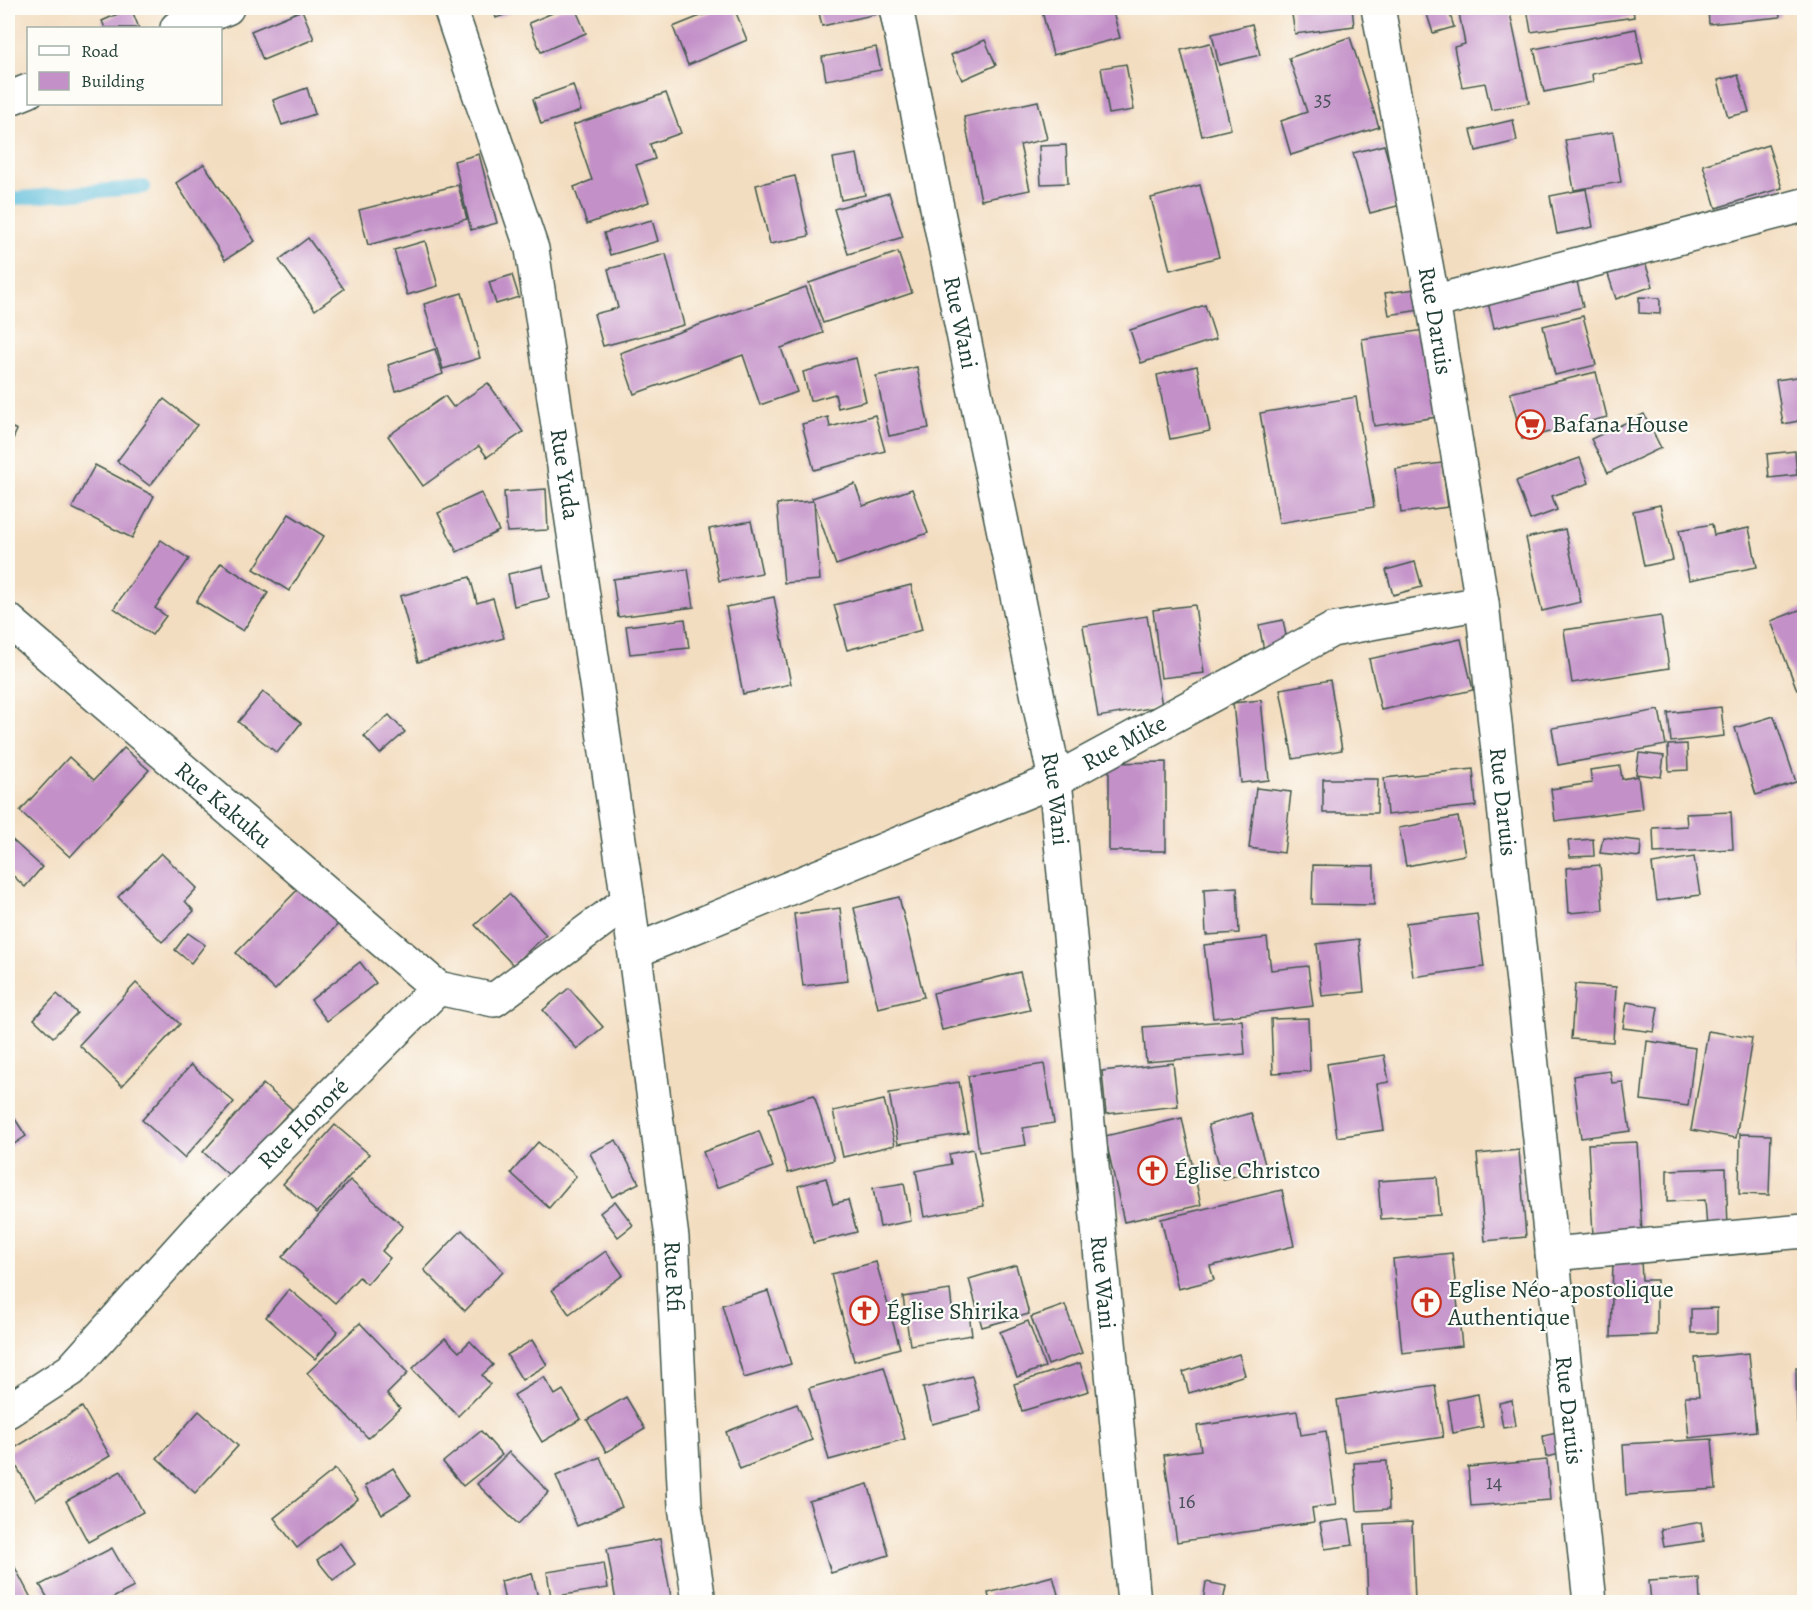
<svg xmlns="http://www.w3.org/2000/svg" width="1812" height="1610" font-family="Alegreya,serif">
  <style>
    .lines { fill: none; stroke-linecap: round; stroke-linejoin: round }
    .stream { stroke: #5dbddb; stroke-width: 14 }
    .building { fill: #c390c8 }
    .minor-casing { stroke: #3f5549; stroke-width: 36 }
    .minor { stroke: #fff; stroke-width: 33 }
    .labels { text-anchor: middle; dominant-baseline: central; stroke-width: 4.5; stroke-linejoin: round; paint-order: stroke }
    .number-label { font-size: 21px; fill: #485259 }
    .street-label { font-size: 24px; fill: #1f3d34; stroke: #fdfcf7 }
    .poi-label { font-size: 24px; fill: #1f3d34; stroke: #fdfcf7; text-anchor: start }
  </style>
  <rect width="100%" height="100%" fill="#fdfcf7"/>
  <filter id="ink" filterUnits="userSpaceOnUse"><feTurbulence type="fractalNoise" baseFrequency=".0167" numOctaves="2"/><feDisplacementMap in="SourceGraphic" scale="12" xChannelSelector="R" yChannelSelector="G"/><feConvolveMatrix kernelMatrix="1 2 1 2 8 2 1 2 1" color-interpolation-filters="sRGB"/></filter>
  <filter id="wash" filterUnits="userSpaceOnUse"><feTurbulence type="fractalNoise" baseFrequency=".008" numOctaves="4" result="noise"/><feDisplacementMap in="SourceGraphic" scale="24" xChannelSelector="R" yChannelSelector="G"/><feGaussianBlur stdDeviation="1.35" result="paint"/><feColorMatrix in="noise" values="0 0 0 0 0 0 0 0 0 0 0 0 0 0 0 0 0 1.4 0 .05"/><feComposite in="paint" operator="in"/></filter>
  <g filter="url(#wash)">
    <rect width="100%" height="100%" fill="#f3ddc0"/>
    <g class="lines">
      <path class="stream" d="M8,199L144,187"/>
    </g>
    <g id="blocks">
      <g class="building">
        <path d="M131,8L139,28H105L102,21Z"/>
        <path d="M493,8H522L496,18Z"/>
        <path d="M564,8H575L586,33L541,52L529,23Z"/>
        <path d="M720,8H734L747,40L688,65L673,27Z"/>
        <path d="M818,8H876L877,14L822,26Z"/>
        <path d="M1057,8H1112L1120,38L1053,55L1042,11Z"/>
        <path d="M1291,8H1352L1354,26L1295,34Z"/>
        <path d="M1425,8H1448L1454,27L1433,33Z"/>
        <path d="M1458,8H1509L1529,103L1491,110L1485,83L1462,87L1454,47L1465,44Z"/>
        <path d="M1527,8H1633L1634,17L1531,32Z"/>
        <path d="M1708,8H1779L1780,17L1709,24Z"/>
        <path d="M302,10L314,39L263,60L251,31Z"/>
        <path d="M1252,24L1260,55L1219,65L1212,34Z"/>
        <path d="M1636,29L1643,64L1592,74L1593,82L1544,92L1534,49Z"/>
        <path d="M1350,37L1379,127L1291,155L1281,121L1307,112L1289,58Z"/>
        <path d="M985,40L996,65L962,80L951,55Z"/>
        <path d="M1210,43L1231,129L1202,136L1181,50Z"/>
        <path d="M876,47L881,70L826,80L822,57Z"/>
        <path d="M1126,64L1134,110L1109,114L1101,68Z"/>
        <path d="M1738,75L1749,112L1728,117L1718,80Z"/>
        <path d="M573,85L581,111L541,124L533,99Z"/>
        <path d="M307,88L315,114L282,125L273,100Z"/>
        <path d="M666,93L681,133L650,144L655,159L636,165L649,202L587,224L574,187L592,180L573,125Z"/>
        <path d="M1038,101L1047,139L1020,145L1030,190L981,200L964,117Z"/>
        <path d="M1513,120L1517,141L1476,151L1471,130Z"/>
        <path d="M1613,132L1621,182L1574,190L1565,140Z"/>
        <path d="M1066,145L1068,183L1041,184L1039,146Z"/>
        <path d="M1384,145L1401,205L1370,213L1353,153Z"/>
        <path d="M1768,145L1782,188L1716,208L1703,165Z"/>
        <path d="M479,154L497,223L471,230L454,161Z"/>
        <path d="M857,154L865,195L841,200L833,158Z"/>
        <path d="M204,164L255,241L225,260L176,183Z"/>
        <path d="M795,176L809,236L770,244L756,185Z"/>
        <path d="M458,185L467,219L368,245L359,210Z"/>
        <path d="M1200,185L1219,257L1170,270L1151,198Z"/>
        <path d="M1586,189L1593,227L1557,234L1550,196Z"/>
        <path d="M889,193L903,237L848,254L834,209Z"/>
        <path d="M652,220L658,241L610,255L604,233Z"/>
        <path d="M308,238L344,289L315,310L279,260Z"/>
        <path d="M425,241L438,286L407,295L394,250Z"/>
        <path d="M898,252L912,293L823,323L809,283Z"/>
        <path d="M666,254L684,325L603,346L594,314L618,308L608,269Z"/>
        <path d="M1642,254L1653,286L1616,299L1606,268Z"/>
        <path d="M1575,273L1583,307L1494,328L1486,294Z"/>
        <path d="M512,275L519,297L496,304L489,282Z"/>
        <path d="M806,287L823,333L781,348L797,392L760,405L743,355L634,394L620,353Z"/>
        <path d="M1416,289L1420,310L1389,315L1385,293Z"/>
        <path d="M462,293L480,358L443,369L424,304Z"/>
        <path d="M1639,297L1660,298V314L1639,313Z"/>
        <path d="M1205,305L1216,339L1141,363L1130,330Z"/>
        <path d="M1583,316L1596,365L1555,375L1543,326Z"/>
        <path d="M1425,330L1437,417L1374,426L1362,339Z"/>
        <path d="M435,349L443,374L396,391L388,365Z"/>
        <path d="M856,358L866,401L838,408L835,394L810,401L803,372Z"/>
        <path d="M1197,366L1210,431L1170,439L1157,375Z"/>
        <path d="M917,367L929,428L889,436L876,376Z"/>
        <path d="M1596,372L1607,417L1522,439L1510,393Z"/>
        <path d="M1804,376V420L1783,424L1776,380Z"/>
        <path d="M488,383L523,432L487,457L479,446L423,486L388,436L445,396L453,407Z"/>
        <path d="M1356,397L1374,507L1279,523L1260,413Z"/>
        <path d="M164,399L197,425L150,486L117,461Z"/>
        <path d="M1644,414L1661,448L1608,473L1591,439Z"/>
        <path d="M875,415L885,451L814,470L802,424L828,417L830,427Z"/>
        <path d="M8,426L17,430L8,450Z"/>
        <path d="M1795,451L1797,475L1769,478L1767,454Z"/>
        <path d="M1580,458L1589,483L1552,496L1557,510L1530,520L1516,481Z"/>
        <path d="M1442,463L1448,507L1401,513L1396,469Z"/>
        <path d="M95,465L154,496L132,538L72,508Z"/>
        <path d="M855,484L863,506L912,489L928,533L836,565L814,502L820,580L784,583L777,504L813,501L812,498Z"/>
        <path d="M546,489L548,530L507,532L504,492Z"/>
        <path d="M481,493L499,531L457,552L438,513Z"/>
        <path d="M1660,505L1673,560L1644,566L1633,511Z"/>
        <path d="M289,514L324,536L289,591L254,569Z"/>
        <path d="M751,521L762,573L719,581L709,529Z"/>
        <path d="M1712,524L1714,535L1749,528L1757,567L1689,580L1679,530Z"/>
        <path d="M1565,529L1581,602L1542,611L1526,538Z"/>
        <path d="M161,540L189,559L155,608L166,616L152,635L114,608Z"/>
        <path d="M1415,562L1422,587L1393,595L1386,570Z"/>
        <path d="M221,563L268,593L243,631L196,602Z"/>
        <path d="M543,566L549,598L514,606L508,574Z"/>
        <path d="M688,569L694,607L618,617L613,579Z"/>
        <path d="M470,577L477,603L493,598L504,638L418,662L400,596Z"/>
        <path d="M911,585L922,630L847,650L834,605Z"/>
        <path d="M774,597L791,684L743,694L726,607Z"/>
        <path d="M1195,605L1204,673L1161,678L1153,610Z"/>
        <path d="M1804,608V688L1797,690L1771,621Z"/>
        <path d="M1147,616L1162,706L1098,717L1083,626Z"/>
        <path d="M1661,616L1669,668L1572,683L1564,630Z"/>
        <path d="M685,619L689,648L630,654L626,626Z"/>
        <path d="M1283,620L1288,646L1264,651L1259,625Z"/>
        <path d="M1461,639L1473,690L1381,710L1369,659Z"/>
        <path d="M1330,680L1342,750L1293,759L1280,689Z"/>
        <path d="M263,692L301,723L277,753L238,722Z"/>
        <path d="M1261,700L1269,780L1241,783L1233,703Z"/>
        <path d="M1721,707L1724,736L1671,742L1668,713Z"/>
        <path d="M1659,710L1666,745L1558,765L1552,728Z"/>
        <path d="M389,715L405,732L380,754L364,736Z"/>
        <path d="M1774,716L1796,782L1756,795L1735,728Z"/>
        <path d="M1687,744L1688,770L1669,771L1668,745Z"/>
        <path d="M124,748L149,770L70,857L20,811L69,757L94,780Z"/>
        <path d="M1639,753L1664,756L1661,777L1636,774Z"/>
        <path d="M1166,762V851H1109V763Z"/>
        <path d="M1620,766L1622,779L1638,776L1642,809L1555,821L1551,789L1592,783L1590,770Z"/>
        <path d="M1473,769L1476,806L1387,815L1384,778Z"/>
        <path d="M1323,779H1378L1377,813H1323Z"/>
        <path d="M1256,788L1291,792L1284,853L1249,848Z"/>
        <path d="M1731,812L1733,849L1654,853L1653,828L1687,826L1686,814Z"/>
        <path d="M1458,817L1465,855L1406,866L1399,828Z"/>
        <path d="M8,836L42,867L25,887L8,871Z"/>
        <path d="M1603,837L1641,841L1640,857L1600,853Z"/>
        <path d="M1593,839L1594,856L1570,857L1568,841Z"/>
        <path d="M161,853L197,888L185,901L194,911L162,942L118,897Z"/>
        <path d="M1694,857L1700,895L1657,901L1652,864Z"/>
        <path d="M1313,865L1374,866V905L1312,904Z"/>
        <path d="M1600,865L1603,910L1569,913L1566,868Z"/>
        <path d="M305,882L343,919L275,990L236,953Z"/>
        <path d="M1237,887L1239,933L1206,935L1204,889Z"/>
        <path d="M509,894L546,935L513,965L475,925Z"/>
        <path d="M899,897L924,997L878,1008L854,908Z"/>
        <path d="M840,908L848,981L803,986L794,914Z"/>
        <path d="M1477,914L1484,967L1413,977L1406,923Z"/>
        <path d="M188,933L205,945L191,963L175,950Z"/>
        <path d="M1267,938L1271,970L1308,966L1313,1006L1213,1018L1204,945Z"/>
        <path d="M1359,939L1364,992L1322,996L1317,944Z"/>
        <path d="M1804,943V975H1803L1801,944Z"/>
        <path d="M360,962L376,983L327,1021L311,1000Z"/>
        <path d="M1020,972L1030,1010L942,1030L933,993Z"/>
        <path d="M136,983L180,1024L122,1086L79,1045Z"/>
        <path d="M1575,984L1616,987L1613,1042L1571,1039Z"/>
        <path d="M569,988L603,1027L577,1049L543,1010Z"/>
        <path d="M57,994L77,1013L53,1037L34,1019Z"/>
        <path d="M1627,1002L1658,1007L1654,1032L1623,1028Z"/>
        <path d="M1308,1018L1310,1071L1273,1073L1271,1019Z"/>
        <path d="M1242,1020L1245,1054L1146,1062L1143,1027Z"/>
        <path d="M1708,1031L1752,1038L1736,1138L1691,1130Z"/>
        <path d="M1647,1041L1695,1048L1688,1106L1641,1100Z"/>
        <path d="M1384,1055L1389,1082L1377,1084L1384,1130L1337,1137L1327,1064Z"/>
        <path d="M1173,1063L1178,1106L1106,1114L1102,1071Z"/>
        <path d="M1044,1064L1054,1123L1023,1128L1026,1145L979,1152L968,1076Z"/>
        <path d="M191,1065L234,1102L184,1158L142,1120Z"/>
        <path d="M1610,1071L1612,1083L1623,1082L1630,1131L1581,1138L1573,1076Z"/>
        <path d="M959,1082L968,1133L898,1144L889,1093Z"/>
        <path d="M263,1084L292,1109L231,1177L203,1152Z"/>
        <path d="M814,1095L834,1160L788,1173L769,1108Z"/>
        <path d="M884,1100L895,1145L843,1157L833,1111Z"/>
        <path d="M8,1108L26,1136L8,1148Z"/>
        <path d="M1251,1113L1266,1168L1223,1179L1208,1125Z"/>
        <path d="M1182,1118L1201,1205L1124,1222L1105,1136Z"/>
        <path d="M335,1125L369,1154L317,1213L283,1184Z"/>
        <path d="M759,1131L773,1167L717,1188L703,1152Z"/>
        <path d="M1740,1134L1771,1135L1769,1195L1739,1194Z"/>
        <path d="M616,1140L639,1183L612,1197L590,1153Z"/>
        <path d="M538,1142L576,1176L549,1208L511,1173Z"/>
        <path d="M1637,1142L1642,1233L1593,1235L1588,1144Z"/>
        <path d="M973,1149L984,1206L924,1217L916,1171L951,1164L949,1154Z"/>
        <path d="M1519,1150L1526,1237L1485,1241L1477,1154Z"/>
        <path d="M1726,1168L1728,1229H1707L1705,1200L1667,1202V1170Z"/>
        <path d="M1437,1177L1440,1215L1381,1219L1378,1181Z"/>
        <path d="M826,1178L833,1204L848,1200L857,1232L813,1243L798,1186Z"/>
        <path d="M350,1180L403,1226L382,1251L390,1258L367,1284L359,1277L335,1303L282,1257Z"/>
        <path d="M904,1183L911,1221L880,1227L873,1188Z"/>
        <path d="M1282,1190L1294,1246L1210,1266L1214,1280L1178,1289L1161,1219Z"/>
        <path d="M615,1201L633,1225L618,1237L600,1213Z"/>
        <path d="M462,1230L503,1271L465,1311L424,1270Z"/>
        <path d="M606,1251L623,1275L569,1314L552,1290Z"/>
        <path d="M1452,1253L1462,1346L1402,1353L1393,1259Z"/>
        <path d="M1613,1260H1641L1642,1280H1657V1335L1611,1337Z"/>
        <path d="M876,1262L900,1348L854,1361L831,1274Z"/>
        <path d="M1016,1265L1029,1314L982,1327L969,1279Z"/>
        <path d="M289,1289L338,1331L315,1359L266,1317Z"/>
        <path d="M950,1290L953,1316L969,1314L972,1335L910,1345L903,1297Z"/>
        <path d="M768,1291L791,1364L744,1378L722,1305Z"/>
        <path d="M1065,1305L1082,1353L1048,1365L1031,1317Z"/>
        <path d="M1717,1308V1333H1691V1309Z"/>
        <path d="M1028,1321L1045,1367L1017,1377L1000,1332Z"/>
        <path d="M360,1323L408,1373L387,1394L400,1408L368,1438L307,1373Z"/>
        <path d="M445,1338L459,1352L470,1341L493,1365L482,1375L490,1384L458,1416L412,1369Z"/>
        <path d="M532,1340L547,1365L522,1380L507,1355Z"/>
        <path d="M1749,1353L1756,1431L1689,1438L1685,1396H1699L1695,1358Z"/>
        <path d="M1239,1354L1245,1375L1189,1393L1183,1372Z"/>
        <path d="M1080,1363L1089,1391L1022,1411L1014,1384Z"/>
        <path d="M884,1367L905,1439L829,1460L809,1388Z"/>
        <path d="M1796,1368H1804V1423H1797Z"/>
        <path d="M972,1376L981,1411L932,1424L923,1388Z"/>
        <path d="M544,1377L555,1395L563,1390L581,1419L542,1442L514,1395Z"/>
        <path d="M1435,1385L1443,1437L1344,1452L1337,1400Z"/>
        <path d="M1478,1394L1483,1427L1453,1433L1448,1400Z"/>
        <path d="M626,1397L645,1429L606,1452L587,1420Z"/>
        <path d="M1512,1400L1516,1426L1503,1428L1499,1403Z"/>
        <path d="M797,1404L812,1440L740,1469L726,1432Z"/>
        <path d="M82,1407L110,1456L36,1500L8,1452Z"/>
        <path d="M199,1411L238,1446L195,1493L157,1458Z"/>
        <path d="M1297,1411L1301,1435L1326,1431L1336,1505L1312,1508L1314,1522L1177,1542L1164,1455L1201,1450L1197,1426Z"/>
        <path d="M481,1431L502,1455L463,1486L443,1462Z"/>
        <path d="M1557,1433L1561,1454L1546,1457L1543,1436Z"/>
        <path d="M1712,1439L1716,1489L1626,1495L1623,1444Z"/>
        <path d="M509,1452L549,1492L518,1524L477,1484Z"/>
        <path d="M600,1457L622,1507L577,1526L556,1476Z"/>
        <path d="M1547,1460L1550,1500L1471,1506L1468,1467Z"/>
        <path d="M1387,1461L1389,1509L1357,1511L1354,1463Z"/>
        <path d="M393,1468L411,1496L382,1514L365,1486Z"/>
        <path d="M335,1469L358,1499L297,1548L274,1518Z"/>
        <path d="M121,1471L143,1512L88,1542L66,1501Z"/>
        <path d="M868,1484L889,1555L831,1573L809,1501Z"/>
        <path d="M1349,1519L1353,1545L1325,1549L1320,1523Z"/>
        <path d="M1412,1522L1415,1602H1368L1365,1524Z"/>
        <path d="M1701,1522L1704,1541L1664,1547L1661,1529Z"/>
        <path d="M660,1539L672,1602H616L607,1549Z"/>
        <path d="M340,1543L355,1564L333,1580L317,1560Z"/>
        <path d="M112,1548L134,1587L105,1602H50L40,1585Z"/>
        <path d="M8,1554L33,1602H8Z"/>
        <path d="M604,1563L608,1588L551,1597L547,1572Z"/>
        <path d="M532,1573L539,1602H505L501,1581Z"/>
        <path d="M1053,1576L1060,1602H990L988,1593Z"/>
        <path d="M1699,1578L1700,1602H1651L1649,1581Z"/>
        <path d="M1206,1582L1226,1586L1223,1602H1203Z"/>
      </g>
    </g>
  </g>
  <g filter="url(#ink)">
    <use href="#blocks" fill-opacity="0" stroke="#3f5549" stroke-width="1.5"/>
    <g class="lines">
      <defs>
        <g id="minor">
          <path id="s1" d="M450,8L532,249L628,901L672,1238L685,1506L699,1602"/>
          <path id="s2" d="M896,8L1055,780L1134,1602"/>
          <path id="s3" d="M1378,8L1433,302L1482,603L1590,1602"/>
          <path d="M177,28L227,8"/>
          <path d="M8,99L28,91"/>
          <path d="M1433,302L1804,205"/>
          <path id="s4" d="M8,620L438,988"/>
          <path id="s5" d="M635,951L1055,780L1332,630L1482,603"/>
          <path d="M1552,1254L1804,1231"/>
          <path id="s6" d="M8,1411L71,1370L198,1229L438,988L494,1000L628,901"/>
        </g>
      </defs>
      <use href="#minor" class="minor-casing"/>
      <use href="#minor" class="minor"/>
    </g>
  </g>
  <defs>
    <symbol id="supermarket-ring" viewBox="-11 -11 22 22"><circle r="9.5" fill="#fdfcf7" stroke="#c8321e" stroke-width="1.5"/><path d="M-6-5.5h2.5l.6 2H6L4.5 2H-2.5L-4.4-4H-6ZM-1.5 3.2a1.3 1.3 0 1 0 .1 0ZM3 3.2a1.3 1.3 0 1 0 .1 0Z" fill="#c8321e"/></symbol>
    <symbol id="church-ring" viewBox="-11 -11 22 22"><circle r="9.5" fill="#fdfcf7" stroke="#c8321e" stroke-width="1.5"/><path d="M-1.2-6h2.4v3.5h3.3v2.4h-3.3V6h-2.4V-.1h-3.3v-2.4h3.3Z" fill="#c8321e"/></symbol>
  </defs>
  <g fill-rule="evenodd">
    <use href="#supermarket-ring" x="1514" y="408" width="33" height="33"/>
    <use href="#church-ring" x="1136" y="1154" width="33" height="33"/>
    <use href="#church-ring" x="1410" y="1286" width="33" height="33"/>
    <use href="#church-ring" x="848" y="1294" width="33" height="33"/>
  </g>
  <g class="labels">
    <g class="number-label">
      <text x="1323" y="99">35</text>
      <text x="1494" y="1482">14</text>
      <text x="1187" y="1501">16</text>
    </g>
    <g class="street-label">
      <text stroke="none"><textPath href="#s3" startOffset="318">Rue Daruis</textPath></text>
      <text stroke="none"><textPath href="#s2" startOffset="321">Rue Wani</textPath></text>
      <text stroke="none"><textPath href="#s1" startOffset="482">Rue Yuda</textPath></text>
      <text stroke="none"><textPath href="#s5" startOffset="532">Rue Mike</textPath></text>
      <text stroke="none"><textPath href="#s2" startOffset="807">Rue Wani</textPath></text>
      <text stroke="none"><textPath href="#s3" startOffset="804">Rue Daruis</textPath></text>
      <text stroke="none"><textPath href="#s4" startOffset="284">Rue Kakuku</textPath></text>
      <text stroke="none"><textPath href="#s6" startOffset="414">Rue Honoré</textPath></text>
      <text stroke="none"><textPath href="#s1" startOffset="1292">Rue Rfi</textPath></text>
      <text stroke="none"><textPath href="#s2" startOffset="1293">Rue Wani</textPath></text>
      <text stroke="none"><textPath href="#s3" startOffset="1416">Rue Daruis</textPath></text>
    </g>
    <g class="poi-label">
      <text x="1552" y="424">Bafana House</text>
      <text x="1174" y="1170">Église Christco</text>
      <text x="1448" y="1289">Eglise Néo-apostolique<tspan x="1448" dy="28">Authentique</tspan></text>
      <text x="886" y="1311">Église Shirika</text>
    </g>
  </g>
  <rect width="1812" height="1610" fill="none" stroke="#fdfcf7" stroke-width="30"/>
  <rect x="27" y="27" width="195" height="78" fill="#fdfcf7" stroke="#a4b0a9" stroke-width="1.5"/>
  <rect x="39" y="46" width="30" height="9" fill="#ffffff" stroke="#a4b0a9" stroke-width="1.5"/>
  <text x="81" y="57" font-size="18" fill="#1f3d34">Road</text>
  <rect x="39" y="72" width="30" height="18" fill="#c390c8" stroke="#a4b0a9" stroke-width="1.5"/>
  <text x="81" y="87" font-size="18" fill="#1f3d34">Building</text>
</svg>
